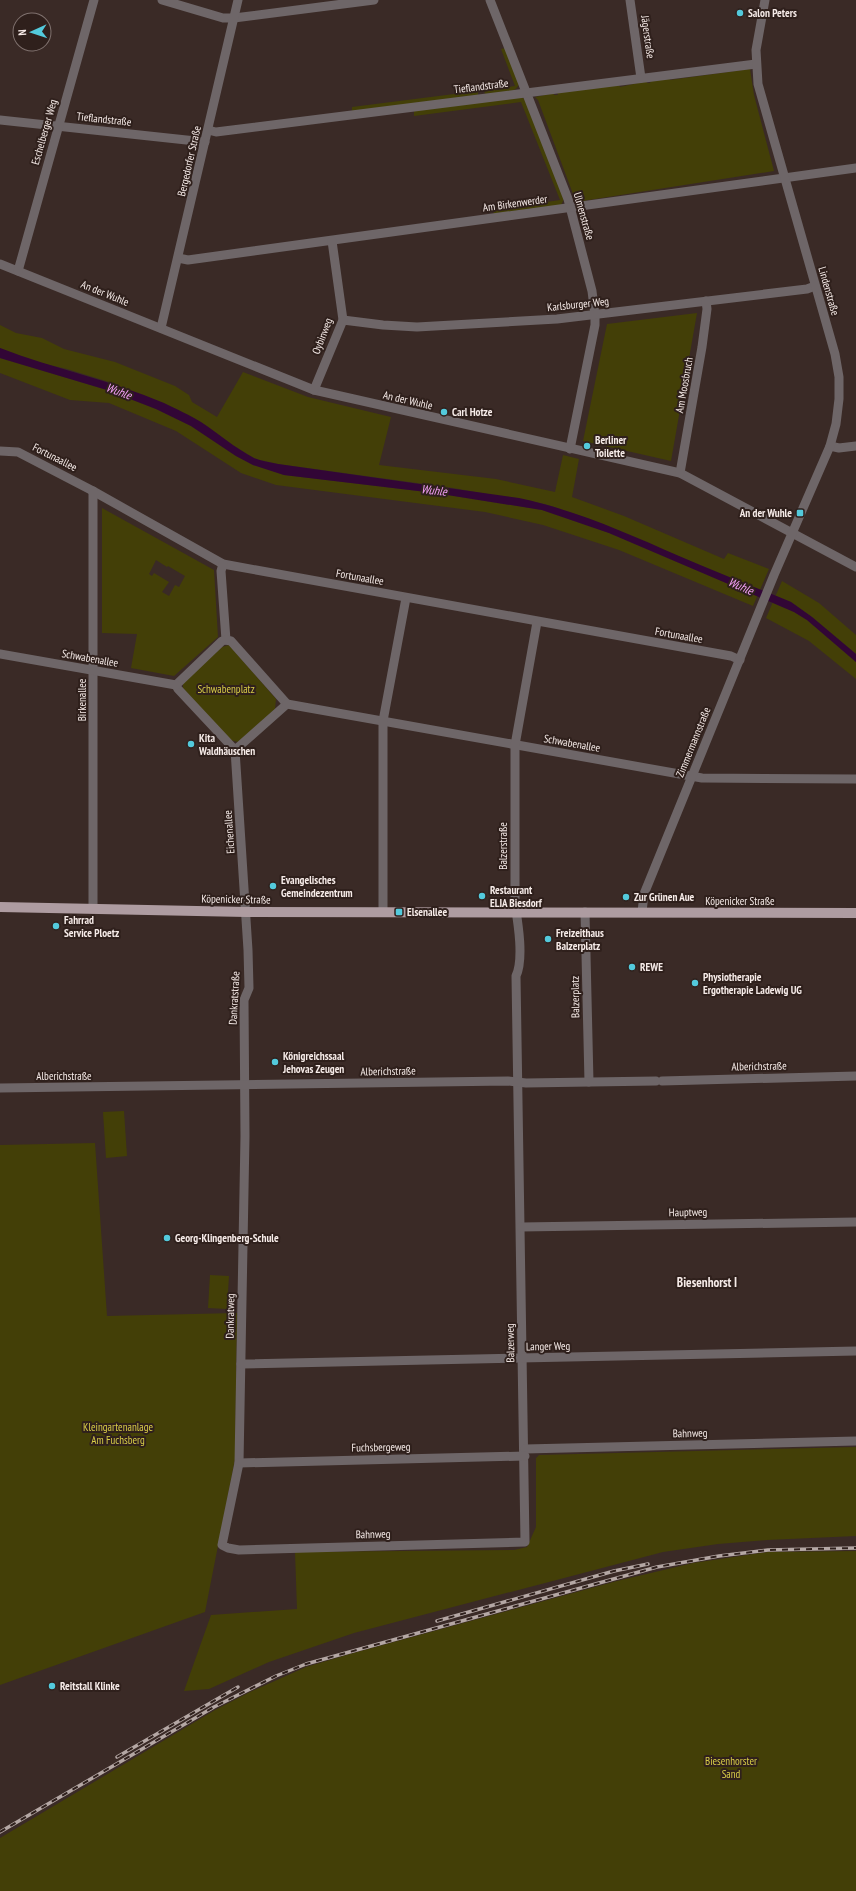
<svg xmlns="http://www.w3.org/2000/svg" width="856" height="1891" font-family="'PT Sans Narrow',sans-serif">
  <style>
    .green { fill: #433f07; fill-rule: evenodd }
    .water { fill: #320636 }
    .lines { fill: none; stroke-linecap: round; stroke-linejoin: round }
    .minor { stroke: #6e6668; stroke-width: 9 }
    .major { stroke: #ae9ca1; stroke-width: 10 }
    .rail-casing { stroke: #b4a7a4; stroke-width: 3.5 }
    .rail { stroke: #2f201c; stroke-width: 2; stroke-dasharray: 6; stroke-linecap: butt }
    .poi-dot { fill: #53cadc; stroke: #2f201c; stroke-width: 1.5 }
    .labels { text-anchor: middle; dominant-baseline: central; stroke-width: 4; stroke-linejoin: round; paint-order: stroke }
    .poi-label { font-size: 11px; font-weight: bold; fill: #f6ebe8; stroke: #2f201c; text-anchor: start }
    .street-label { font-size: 11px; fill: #f6ebe8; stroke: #2f201c }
    .park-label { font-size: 11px; fill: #d9cd48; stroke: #2f201c }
    .water-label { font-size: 12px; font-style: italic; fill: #f4a0f8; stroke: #2f201c }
    .quarter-label { font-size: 13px; font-weight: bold; fill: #f6ebe8; stroke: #2f201c }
  </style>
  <rect width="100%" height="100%" fill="#3a2a26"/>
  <g class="green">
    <path d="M505,48L519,84C516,95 495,93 485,94L484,90L515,86L501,49Z"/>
    <path d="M750,69L754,95L774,171L576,202L538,100L535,97L554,93V95H558L557,92L619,85L620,87L647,81V83H650L651,80L670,78V80Z"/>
    <path d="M478,91V95L352,111V107Z"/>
    <path d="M522,97L525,100L564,199L561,205L494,214L493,210L560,200L521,102L414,116V111Z"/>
    <path d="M697,313L671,461L583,441L607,324Z"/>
    <path d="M0,325L16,333L42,338L64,349L115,362L175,386L189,395L192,402L217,417L243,372L308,397L391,417L379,465L496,479L555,492L563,455L579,459L572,497L624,516L724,559L728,553L769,569L753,606L619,550L543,525L485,512L276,485L241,473L176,431L109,403L70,400L0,373V358L107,390L156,409L191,426L236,456L253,465L284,475L435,493L542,510L609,533L757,596L760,590L584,517L545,504L453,488L278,464L255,459L234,446L109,382L67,369L32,361L0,348Z"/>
    <path d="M102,508L214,570L218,637L174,676L131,668L137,634L102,633ZM156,560L167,567L168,566L185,576L179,587L175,585L169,596L162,592L169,582L154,573L152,576L149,574Z"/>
    <path d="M782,581L819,603L856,635V654L812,617L791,602L776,596L773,603L794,612L807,620L856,662V679L809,641L766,618Z"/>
    <path d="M229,645L276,699L275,709L238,742L230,740L183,688V682L222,647Z"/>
    <path d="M124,1111L127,1156L106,1158L103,1112Z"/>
    <path d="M95,1143L107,1316L237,1313L235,1459L205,1612L0,1685V1145Z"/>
    <path d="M210,1275L229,1276L227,1309L208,1308Z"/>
    <path d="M856,1447V1536L767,1540L718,1544L663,1552L354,1633L269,1662L209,1689L184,1691L211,1615L297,1609L295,1552L514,1550L527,1547L536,1527V1458L539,1455Z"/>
    <path d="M856,1551V1891H0V1838L215,1710L250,1692L306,1667L350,1654L617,1581L693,1563L768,1552Z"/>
  </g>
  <path class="water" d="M0,348C54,369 111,380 164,403C176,409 190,415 201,422C219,434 235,448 254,458C261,461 270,462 278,464L519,498C575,510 627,533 679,556C716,572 754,587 791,602L812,617L856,654V662L807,620L794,612L609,533L542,510L435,493L284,475L253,465L236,456L191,426L156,409L107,390L0,358Z"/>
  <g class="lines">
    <g class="minor">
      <path d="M162,0L223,18H234L374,0"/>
      <path d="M490,0L568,199L592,291L595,315V325L570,449"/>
      <path d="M630,0L641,78"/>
      <path d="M0,120L205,142"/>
      <path d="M208,130L216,132L756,64"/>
      <path d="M178,258L188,260L856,168"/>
      <path d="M0,264L314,390L680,473L856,567"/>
      <path d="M18,271L94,0"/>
      <path d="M343,320L383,325L417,327L557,319L807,289L815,286"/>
      <path d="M161,328L238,0"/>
      <path d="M314,390L343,320L332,241"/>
      <path d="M830,446L839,448L856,446"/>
      <path d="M0,451L18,452L93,491L223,564L731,656L740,660"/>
      <path d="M680,473L702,347L707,309L706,301"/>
      <path d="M93,491V909"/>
      <path d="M223,564L221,571L226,640"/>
      <path d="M226,640L231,641L287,704L235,750L178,689L176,685L222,641Z"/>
      <path d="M0,654L176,685"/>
      <path d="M287,704L702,778L856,779"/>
      <path d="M235,750L248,950L249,988L244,1000L245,1136L239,1463L222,1545L228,1548L239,1550L525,1542L516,976C524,959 518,923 515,904V745L537,622"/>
      <path d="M383,912V721L406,598"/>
      <path d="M585,912L589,1082"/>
      <path d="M642,912L644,894L774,575L830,446L836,424L839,399V377L835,354L758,84L756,50L765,0"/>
      <path d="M662,1081L856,1076"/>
      <path d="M0,1088L508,1081L526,1083L656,1081"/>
      <path d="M521,1227L856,1222"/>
      <path d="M241,1364L856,1351"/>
      <path d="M525,1449L856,1441"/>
      <path d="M239,1463L525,1456"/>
    </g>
    <path class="major" d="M0,907L246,912L856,913"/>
    <defs>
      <g id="rail">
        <path d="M437,1621L614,1571L648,1564"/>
        <path d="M117,1757L238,1687"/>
        <path d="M0,1832L214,1707L276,1676L306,1664L657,1567L719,1556L768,1550L856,1548"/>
      </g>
    </defs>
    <use href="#rail" class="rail-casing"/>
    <use href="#rail" class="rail"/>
  </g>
  <g class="poi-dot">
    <circle cx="740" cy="13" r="4"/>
    <circle cx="444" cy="412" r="4"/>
    <circle cx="587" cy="446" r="4"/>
    <rect x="796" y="509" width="8" height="8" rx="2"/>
    <circle cx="191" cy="744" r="4"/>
    <circle cx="273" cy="886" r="4"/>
    <circle cx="482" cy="896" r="4"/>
    <circle cx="626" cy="897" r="4"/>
    <rect x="395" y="908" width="8" height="8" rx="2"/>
    <circle cx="56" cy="926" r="4"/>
    <circle cx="548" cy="939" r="4"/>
    <circle cx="632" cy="967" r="4"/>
    <circle cx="695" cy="983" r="4"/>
    <circle cx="275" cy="1062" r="4"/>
    <circle cx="167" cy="1238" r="4"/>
    <circle cx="52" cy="1686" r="4"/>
  </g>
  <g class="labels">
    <g class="poi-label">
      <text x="748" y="13">Salon Peters</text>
      <text x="452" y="412">Carl Hotze</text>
      <text x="595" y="440">Berliner<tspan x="595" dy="13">Toilette</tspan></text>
      <text x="792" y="513" text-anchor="end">An der Wuhle</text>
      <text x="199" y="738">Kita<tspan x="199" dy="13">Waldhäuschen</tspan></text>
      <text x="281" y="880">Evangelisches<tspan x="281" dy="13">Gemeindezentrum</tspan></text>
      <text x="490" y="890">Restaurant<tspan x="490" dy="13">ELIA Biesdorf</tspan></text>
      <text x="634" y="897">Zur Grünen Aue</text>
      <text x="407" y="912">Elsenallee</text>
      <text x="64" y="920">Fahrrad<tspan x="64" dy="13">Service Ploetz</tspan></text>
      <text x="556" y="933">Freizeithaus<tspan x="556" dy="13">Balzerplatz</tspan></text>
      <text x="640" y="967">REWE</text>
      <text x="703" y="977">Physiotherapie<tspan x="703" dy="13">Ergotherapie Ladewig UG</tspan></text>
      <text x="283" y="1056">Königreichssaal<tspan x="283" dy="13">Jehovas Zeugen</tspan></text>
      <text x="175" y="1238">Georg-Klingenberg-Schule</text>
      <text x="60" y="1686">Reitstall Klinke</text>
    </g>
    <g class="street-label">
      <text transform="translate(648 37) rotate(82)">Jägerstraße</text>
      <text transform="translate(481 86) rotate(-7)">Tieflandstraße</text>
      <text transform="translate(104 119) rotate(6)">Tieflandstraße</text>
      <text transform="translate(44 132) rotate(-74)">Eschelberger Weg</text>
      <text transform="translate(189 161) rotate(-77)">Bergedorfer Straße</text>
      <text transform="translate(515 203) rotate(-8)">Am Birkenwerder</text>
      <text transform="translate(584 216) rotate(74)">Ulmenstraße</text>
      <text transform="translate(829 291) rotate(74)">Lindenstraße</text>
      <text transform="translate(105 293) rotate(22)">An der Wuhle</text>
      <text transform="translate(578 304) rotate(-6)">Karlsburger Weg</text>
      <text transform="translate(322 336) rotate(-69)">Oybinweg</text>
      <text transform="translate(684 385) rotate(-80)">Am Moosbruch</text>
      <text transform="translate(408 400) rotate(13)">An der Wuhle</text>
      <text transform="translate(55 457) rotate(27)">Fortunaallee</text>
      <text transform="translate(360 577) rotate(10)">Fortunaallee</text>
      <text transform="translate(679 635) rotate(10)">Fortunaallee</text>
      <text transform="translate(90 658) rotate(10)">Schwabenallee</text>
      <text transform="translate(82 700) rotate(-90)">Birkenallee</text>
      <text transform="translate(693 742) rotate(-68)">Zimmermannstraße</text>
      <text transform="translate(572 743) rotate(10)">Schwabenallee</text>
      <text transform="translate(229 832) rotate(-94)">Eichenallee</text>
      <text transform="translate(503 846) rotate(-90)">Balzerstraße</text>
      <text transform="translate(236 899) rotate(1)">Köpenicker Straße</text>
      <text x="740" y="901">Köpenicker Straße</text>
      <text transform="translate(575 997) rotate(-91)">Balzerplatz</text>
      <text transform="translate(234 998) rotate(-87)">Dankratstraße</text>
      <text transform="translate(759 1066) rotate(-1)">Alberichstraße</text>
      <text transform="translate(388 1071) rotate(-1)">Alberichstraße</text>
      <text x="64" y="1076">Alberichstraße</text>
      <text transform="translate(688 1212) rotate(-1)">Hauptweg</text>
      <text transform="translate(230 1316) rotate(-89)">Dankratweg</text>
      <text transform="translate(510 1343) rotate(-91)">Balzerweg</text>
      <text transform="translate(548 1346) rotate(-1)">Langer Weg</text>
      <text transform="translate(690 1433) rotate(-1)">Bahnweg</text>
      <text transform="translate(381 1447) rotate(-1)">Fuchsbergeweg</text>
      <text transform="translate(373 1534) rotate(-1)">Bahnweg</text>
    </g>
    <g class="park-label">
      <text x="226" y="689">Schwabenplatz</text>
      <text x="118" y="1427">Kleingartenanlage<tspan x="118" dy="13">Am Fuchsberg</tspan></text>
      <text x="731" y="1761">Biesenhorster<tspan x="731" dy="13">Sand</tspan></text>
    </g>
    <g class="water-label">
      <text transform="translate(119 391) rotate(20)">Wuhle</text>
      <text transform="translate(434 490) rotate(6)">Wuhle</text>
      <text transform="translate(741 586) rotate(23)">Wuhle</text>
    </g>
    <g class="quarter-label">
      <text x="707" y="1282">Biesenhorst I</text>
    </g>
  </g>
  <g transform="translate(32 32) rotate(267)"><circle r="19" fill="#2f201c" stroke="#7f716e"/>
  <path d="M0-3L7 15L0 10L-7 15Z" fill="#53cadc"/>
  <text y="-6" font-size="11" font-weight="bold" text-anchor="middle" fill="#f6ebe8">N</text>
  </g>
</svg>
